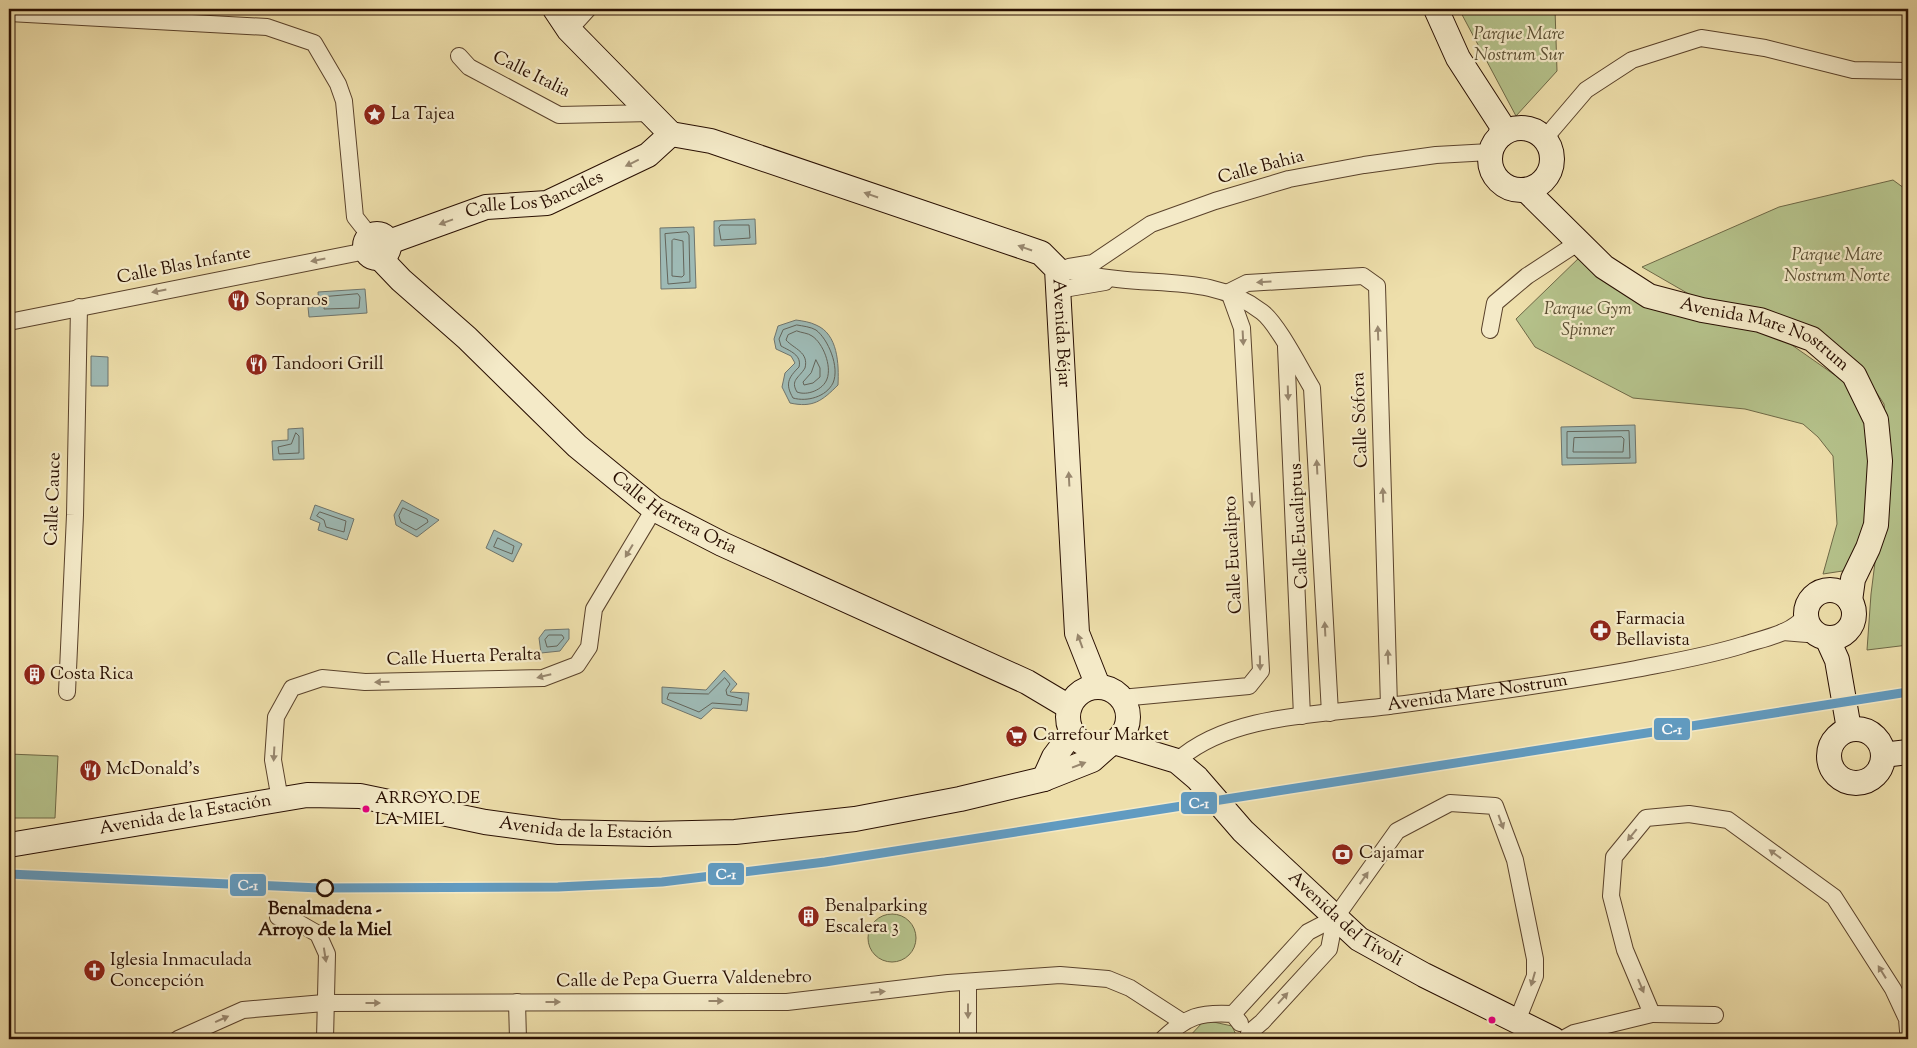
<svg xmlns="http://www.w3.org/2000/svg" width="1917" height="1048" font-family="'Sorts Mill Goudy',serif">
  <style>
    .green { fill: #b5c28b; stroke: #6e6846 }
    .water { fill: #9ebab5; stroke: #6f756d }
    .lines { fill: none; stroke-linecap: round; stroke-linejoin: round }
    .shore { stroke: #63645a; stroke-width: 1 }
    .street-casing { stroke: #5a422b; stroke-width: 18 }
    .secondary-casing { stroke: #280e00; stroke-width: 26 }
    .street { stroke: #f4eac8; stroke-width: 16 }
    .secondary { stroke: #f4eac8; stroke-width: 24 }
    .rail-1-casing { stroke: #f4eac8; stroke-width: 12 }
    .rail-1 { stroke: #619bc1; stroke-width: 9 }
    .oneway { fill: #98876e }
    .bus-dot { fill: #e5007d; stroke: #f4eac8; stroke-width: 2 }
    .stop-dot { fill: #f4eac8; stroke: #280e00; stroke-width: 2.5 }
    .labels { text-anchor: middle; dominant-baseline: central; stroke-width: 4.5; stroke-linejoin: round; paint-order: stroke }
    .bus-label { font-size: 17px; fill: #280e00; stroke: #f4eac8; text-anchor: start }
    .park-label { font-size: 18px; font-style: italic; fill: #594d31; stroke: #f4eac8 }
    .street-label { font-size: 18px; fill: #280e00; stroke: #f4eac8 }
    .poi-label { font-size: 18px; fill: #280e00; stroke: #f4eac8; text-anchor: start }
    .stop-label { font-size: 18px; font-weight: bold; fill: #280e00; stroke: #f4eac8 }
    .line-badge { stroke: #f4eac8; stroke-width: 2 }
    .badge-label { font-size: 14px; text-anchor: middle; font-weight: bold; fill: #fff }
  </style>
  <rect width="100%" height="100%" fill="#eedfab"/>
  <filter id="stains"><feTurbulence type="fractalNoise" baseFrequency=".004" numOctaves="4"/><feColorMatrix values="0 0 0 0 .2 0 0 0 0 .09 0 0 0 0 .02 0 0 0 .5 -.17"/></filter>
  <radialGradient id="worn" r=".72"><stop offset=".6" stop-color="#630" stop-opacity="0"/><stop offset="1" stop-color="#630" stop-opacity=".3"/></radialGradient>
  <g class="green">
    <path d="M1459,9H1555L1557,71L1516,116Z"/>
    <path d="M1893,180L1908,191V645L1867,650L1871,594L1888,459L1884,404L1861,369L1701,301L1642,267L1779,207Z"/>
    <path d="M1582,255L1644,302L1779,336L1849,385L1871,422L1868,525L1849,570L1823,574L1837,524L1833,456L1818,437L1803,424L1745,409L1633,398L1535,347L1516,319Z"/>
    <path d="M9,754L58,756L55,818H9Z"/>
    <circle cx="892" cy="938" r="24"/>
    <path d="M1209,1021L1232,1026L1238,1039H1187L1202,1023Z"/>
  </g>
  <g class="water">
    <path d="M755,219L756,244L714,246V221Z"/>
    <path d="M694,227L696,288L661,289L660,228Z"/>
    <path d="M365,289L367,313L309,317L308,307L319,306L318,292Z"/>
    <path d="M796,320C803,321 810,322 816,325C838,334 839,364 838,385C822,401 813,408 790,403L782,387L785,373L795,363L791,356L776,349L774,339L778,326Z"/>
    <path d="M91,356L108,357V386H91Z"/>
    <path d="M1635,425L1636,463L1562,465L1561,427Z"/>
    <path d="M303,428L304,459L273,460L272,441L288,440V429Z"/>
    <path d="M402,500L439,520L417,537L396,525L394,515Z"/>
    <path d="M315,505L354,519L347,540L318,530L320,523L310,519Z"/>
    <path d="M494,530L522,544L513,562L486,548Z"/>
    <path d="M569,629V639L560,651L541,653L539,638L545,630Z"/>
    <path d="M724,670L737,684L730,692L749,693L747,711L713,708L701,719L662,703V687L706,690Z"/>
  </g>
  <g class="lines">
    <g class="shore">
      <path d="M721,225H749L750,238L721,240L719,228Z"/>
      <path d="M687,232L689,235L690,282L668,284L665,234Z"/>
      <path d="M674,239L683,241L684,275L682,277L672,276V241Z"/>
      <path d="M358,294L360,297L359,308L324,309L325,297Z"/>
      <path d="M797,325C803,326 811,327 816,330C828,339 840,367 833,383C826,397 807,402 793,398C785,384 788,378 799,367C802,355 790,351 781,346L779,339L783,330Z"/>
      <path d="M797,331C802,333 808,333 812,336C823,343 832,366 827,379C823,390 807,396 797,392C790,380 799,378 805,368C809,352 794,349 786,340L788,335Z"/>
      <path d="M816,360L820,368V377L813,383L804,385L803,382L811,373Z"/>
      <path d="M1629,431L1630,458H1567V432Z"/>
      <path d="M296,433L299,436V453L279,454L278,447L291,444Z"/>
      <path d="M1622,437L1624,439L1623,452H1573L1574,438Z"/>
      <path d="M403,508L427,519L428,522L416,530L401,522L399,516Z"/>
      <path d="M320,512L346,521L344,532L326,527L324,520L317,516Z"/>
      <path d="M498,538L514,546L512,554L494,547Z"/>
      <path d="M549,635H562L564,638L557,646L547,647L545,640Z"/>
      <path d="M725,678L730,684L726,690L727,695L742,699L741,705L712,703L699,712L667,699L669,693L708,694Z"/>
    </g>
    <defs>
      <g id="street">
        <path d="M9,13L267,27L314,43L338,84L344,101L355,217L370,236"/>
        <path d="M569,30L588,9"/>
        <path d="M459,56L469,67L559,115L652,113"/>
        <path d="M1545,138L1586,90L1632,60L1701,38L1765,48L1853,70L1908,71"/>
        <path d="M1069,267L1093,263L1151,224L1215,201L1289,179L1364,165L1436,155L1490,152"/>
        <path d="M1057,269C1077,272 1097,277 1117,279C1168,285 1218,278 1262,312C1278,324 1301,370 1312,388L1330,713"/>
        <path d="M1058,290L1105,282"/>
        <path d="M9,322L366,251"/>
        <path d="M1490,330L1495,303L1527,276L1579,242"/>
        <path d="M1286,347L1302,716"/>
        <path d="M1783,632L1819,635"/>
        <path d="M67,692L75,515L79,307"/>
        <path d="M1121,698L1249,686L1261,671L1242,328L1229,292L1247,283L1363,276L1377,286L1389,706"/>
        <path id="s1" d="M1177,761C1231,712 1327,715 1396,705C1476,694 1556,684 1636,669C1672,662 1708,656 1743,645C1764,638 1792,634 1806,615"/>
        <path d="M280,800L273,760L276,717L292,688L322,678L365,682L543,678L577,665L589,647L594,609L654,509"/>
        <path d="M278,917L297,922L318,934L327,954L325,1039"/>
        <path d="M517,1002L518,1039"/>
        <path d="M1233,1014L1308,932L1335,918"/>
        <path d="M1652,1014L1715,1015"/>
        <path d="M1249,1033L1262,1022L1329,949L1335,918L1397,831L1450,803L1495,806L1515,860L1535,959V976L1517,1021"/>
        <path d="M178,1039L243,1010L324,1003L787,1002L948,983L1060,975L1108,979L1130,988L1181,1021"/>
        <path d="M968,1039V984"/>
        <path d="M1163,1039C1187,1016 1200,1012 1233,1014L1240,1023"/>
        <path d="M1563,1039L1574,1033L1652,1014L1625,950L1611,896L1614,857L1646,818L1689,814L1728,820L1834,897L1893,989L1907,1019L1908,1031"/>
      </g>
      <g id="secondary">
        <path d="M555,9L569,30L671,134"/>
        <path d="M1436,9L1458,58L1502,126L1501,135"/>
        <circle cx="1521" cy="159" r="31"/>
        <path id="s2" d="M671,134L711,141L1041,253L1057,269L1077,633L1098,686"/>
        <path id="s3" d="M1526,190L1604,267L1649,296L1702,310L1760,320L1812,339L1854,375L1876,420L1880,461L1876,525L1868,548L1853,579L1850,601"/>
        <circle cx="377" cy="246" r="12"/>
        <path id="s4" d="M389,242L486,207L547,203L648,155L671,134"/>
        <path id="s5" d="M380,258L401,280L467,338L577,446L654,509L722,544L1027,682L1069,707"/>
        <circle cx="1830" cy="614" r="24"/>
        <path d="M1827,638L1837,660L1849,729"/>
        <circle cx="1098" cy="717" r="30"/>
        <circle cx="1856" cy="756" r="27"/>
        <path id="s6" d="M1114,742L1177,761L1197,778L1243,831L1359,939L1424,975L1553,1039"/>
        <path d="M1883,755L1908,752"/>
        <path d="M1044,779L1054,757L1072,733"/>
        <path id="s7" d="M9,845L307,795L360,796L485,822L559,832L650,834L735,832L855,819L960,799L1044,779L1092,760L1110,744"/>
      </g>
    </defs>
    <use href="#street" class="street-casing"/>
    <use href="#secondary" class="secondary-casing"/>
    <use href="#street" class="street"/>
    <use href="#secondary" class="secondary"/>
    <defs>
      <path id="rail-1" d="M9,874L319,888L558,887L662,882L825,862L1908,692"/>
    </defs>
    <use href="#rail-1" class="rail-1-casing"/>
    <use href="#rail-1" class="rail-1"/>
  </g>
  <defs><path id="oneway-solid" d="M-6-.8H1V-3.2L6.5 0L1 3.2V.8H-6Z" transform="scale(1.25)"/></defs>
  <g class="oneway">
    <use href="#oneway-solid" transform="translate(632 163) rotate(154)"/>
    <use href="#oneway-solid" transform="translate(871 195) rotate(-161)"/>
    <use href="#oneway-solid" transform="translate(446 222) rotate(160)"/>
    <use href="#oneway-solid" transform="translate(1025 248) rotate(-161)"/>
    <use href="#oneway-solid" transform="translate(318 260) rotate(169)"/>
    <use href="#oneway-solid" transform="translate(1264 282) rotate(177)"/>
    <use href="#oneway-solid" transform="translate(159 291) rotate(169)"/>
    <use href="#oneway-solid" transform="translate(1378 333) rotate(-92)"/>
    <use href="#oneway-solid" transform="translate(1243 338) rotate(87)"/>
    <use href="#oneway-solid" transform="translate(1288 393) rotate(88)"/>
    <use href="#oneway-solid" transform="translate(1317 467) rotate(-93)"/>
    <use href="#oneway-solid" transform="translate(1069 479) rotate(-93)"/>
    <use href="#oneway-solid" transform="translate(1383 495) rotate(-92)"/>
    <use href="#oneway-solid" transform="translate(1252 500) rotate(87)"/>
    <use href="#oneway-solid" transform="translate(629 551) rotate(121)"/>
    <use href="#oneway-solid" transform="translate(1325 629) rotate(-93)"/>
    <use href="#oneway-solid" transform="translate(1080 641) rotate(-110)"/>
    <use href="#oneway-solid" transform="translate(1388 657) rotate(-92)"/>
    <use href="#oneway-solid" transform="translate(1260 663) rotate(89)"/>
    <use href="#oneway-solid" transform="translate(544 676) rotate(166)"/>
    <use href="#oneway-solid" transform="translate(382 682) rotate(179)"/>
    <use href="#oneway-solid" transform="translate(274 754) rotate(93)"/>
    <use href="#oneway-solid" transform="translate(1079 765) rotate(-21)"/>
    <use href="#oneway-solid" transform="translate(1501 822) rotate(70)"/>
    <use href="#oneway-solid" transform="translate(1632 835) rotate(129)"/>
    <use href="#oneway-solid" transform="translate(1775 854) rotate(-144)"/>
    <use href="#oneway-solid" transform="translate(1364 878) rotate(-55)"/>
    <use href="#oneway-solid" transform="translate(325 955) rotate(81)"/>
    <use href="#oneway-solid" transform="translate(1882 972) rotate(-122)"/>
    <use href="#oneway-solid" transform="translate(1533 979) rotate(106)"/>
    <use href="#oneway-solid" transform="translate(1641 986) rotate(67)"/>
    <use href="#oneway-solid" transform="translate(878 992) rotate(-6)"/>
    <use href="#oneway-solid" transform="translate(1283 998) rotate(-48)"/>
    <use href="#oneway-solid" transform="translate(716 1001)"/>
    <use href="#oneway-solid" transform="translate(553 1002)"/>
    <use href="#oneway-solid" transform="translate(373 1003)"/>
    <use href="#oneway-solid" transform="translate(968 1011) rotate(90)"/>
    <use href="#oneway-solid" transform="translate(222 1019) rotate(-24)"/>
  </g>
  <defs>
    <symbol id="sight-disc" viewBox="-11 -11 22 22"><circle r="9.5" fill="#8f2418" stroke="#f4eac8"/><path d="M0-6L1.8-2.2L6-1.7L2.9 1.2L3.7 5.4L0 3.3L-3.7 5.4L-2.9 1.2L-6-1.7L-1.8-2.2Z" fill="#fff"/></symbol>
    <symbol id="restaurant-disc" viewBox="-11 -11 22 22"><circle r="9.5" fill="#8f2418" stroke="#f4eac8"/><path d="M-5-6h1v4h1v-4h1v4h1v-4h1v5L-1.5 .5V6h-2V.5L-5-1ZM5-6V6H3V1.5H1.5Q1.5-4 5-6Z" fill="#fff"/></symbol>
    <symbol id="pharmacy-disc" viewBox="-11 -11 22 22"><circle r="9.5" fill="#8f2418" stroke="#f4eac8"/><path d="M-2-6h4v4h4v4h-4v4h-4v-4h-4v-4h4Z" fill="#fff"/></symbol>
    <symbol id="building-disc" viewBox="-11 -11 22 22"><circle r="9.5" fill="#8f2418" stroke="#f4eac8"/><path d="M-4-6H4V6H1V3H-1V6H-4ZM-2.5-4.3h1.7v1.8h-1.7ZM.8-4.3h1.7v1.8H.8ZM-2.5-1h1.7V.8h-1.7ZM.8-1h1.7V.8H.8Z" fill="#fff"/></symbol>
    <symbol id="supermarket-disc" viewBox="-11 -11 22 22"><circle r="9.5" fill="#8f2418" stroke="#f4eac8"/><path d="M-6-5.5h2.5l.6 2H6L4.5 2H-2.5L-4.4-4H-6ZM-1.5 3.2a1.3 1.3 0 1 0 .1 0ZM3 3.2a1.3 1.3 0 1 0 .1 0Z" fill="#fff"/></symbol>
    <symbol id="bank-disc" viewBox="-11 -11 22 22"><circle r="9.5" fill="#8f2418" stroke="#f4eac8"/><path d="M-6-4H6V4H-6ZM0-2.3a2.3 2.3 0 1 0 0 4.6a2.3 2.3 0 1 0 0-4.6Z" fill="#fff"/></symbol>
    <symbol id="church-disc" viewBox="-11 -11 22 22"><circle r="9.5" fill="#8f2418" stroke="#f4eac8"/><path d="M-1.2-6h2.4v3.5h3.3v2.4h-3.3V6h-2.4V-.1h-3.3v-2.4h3.3Z" fill="#fff"/></symbol>
  </defs>
  <g fill-rule="evenodd">
    <use href="#sight-disc" x="362" y="102" width="25" height="25"/>
    <use href="#restaurant-disc" x="226" y="288" width="25" height="25"/>
    <use href="#restaurant-disc" x="244" y="352" width="25" height="25"/>
    <use href="#pharmacy-disc" x="1588" y="618" width="25" height="25"/>
    <use href="#building-disc" x="22" y="662" width="25" height="25"/>
    <use href="#supermarket-disc" x="1004" y="724" width="25" height="25"/>
    <use href="#restaurant-disc" x="78" y="758" width="25" height="25"/>
    <use href="#bank-disc" x="1330" y="842" width="25" height="25"/>
    <use href="#building-disc" x="796" y="904" width="25" height="25"/>
    <use href="#church-disc" x="82" y="958" width="25" height="25"/>
  </g>
  <g class="bus-dot">
    <circle cx="366" cy="809" r="4.5"/>
    <circle cx="1492" cy="1020" r="4.5"/>
  </g>
  <circle class="stop-dot" cx="325" cy="888" r="8"/>
  <g class="labels">
    <g class="bus-label">
      <text x="375" y="799">ARROYO DE<tspan x="375" dy="21">LA MIEL</tspan></text>
    </g>
    <g class="park-label">
      <text x="1519" y="35">Parque Mare<tspan x="1519" dy="21">Nostrum Sur</tspan></text>
      <text x="1837" y="256">Parque Mare<tspan x="1837" dy="21">Nostrum Norte</tspan></text>
      <text x="1588" y="310">Parque Gym<tspan x="1588" dy="21">Spinner</tspan></text>
    </g>
    <g class="street-label">
      <text transform="translate(531 75) rotate(26)">Calle Italia</text>
      <text transform="translate(1261 168) rotate(-15)">Calle Bahia</text>
      <text stroke="none"><textPath href="#s4" startOffset="154">Calle Los Bancales</textPath></text>
      <text transform="translate(184 266) rotate(-11)">Calle Blas Infante</text>
      <text stroke="none"><textPath href="#s2" startOffset="476">Avenida Béjar</textPath></text>
      <text stroke="none"><textPath href="#s3" startOffset="286">Avenida Mare Nostrum</textPath></text>
      <text transform="translate(1361 420) rotate(-92)">Calle Sófora</text>
      <text transform="translate(54 499) rotate(-88)">Calle Cauce</text>
      <text stroke="none"><textPath href="#s5" startOffset="391">Calle Herrera Oria</textPath></text>
      <text transform="translate(1300 526) rotate(-93)">Calle Eucaliptus</text>
      <text transform="translate(1234 555) rotate(-93)">Calle Eucalipto</text>
      <text transform="translate(464 658) rotate(-2)">Calle Huerta Peralta</text>
      <text stroke="none"><textPath href="#s1" startOffset="312">Avenida Mare Nostrum</textPath></text>
      <text stroke="none"><textPath href="#s7" startOffset="179">Avenida de la Estación</textPath></text>
      <text stroke="none"><textPath href="#s7" startOffset="584">Avenida de la Estación</textPath></text>
      <text stroke="none"><textPath href="#s6" startOffset="298">Avenida del Tívoli</textPath></text>
      <text transform="translate(684 980) rotate(-1)">Calle de Pepa Guerra Valdenebro</text>
    </g>
    <g class="poi-label">
      <text x="391" y="115">La Tajea</text>
      <text x="255" y="301">Sopranos</text>
      <text x="272" y="365">Tandoori Grill</text>
      <text x="1616" y="620">Farmacia<tspan x="1616" dy="21">Bellavista</tspan></text>
      <text x="50" y="675">Costa Rica</text>
      <text x="1033" y="736">Carrefour Market</text>
      <text x="106" y="770">McDonald's</text>
      <text x="1359" y="854">Cajamar</text>
      <text x="825" y="907">Benalparking<tspan x="825" dy="21">Escalera 3</tspan></text>
      <text x="110" y="961">Iglesia Inmaculada<tspan x="110" dy="21">Concepción</tspan></text>
    </g>
    <g class="stop-label">
      <text x="325" y="910">Benalmadena -<tspan x="325" dy="21">Arroyo de la Miel</tspan></text>
    </g>
  </g>
  <g class="line-badge">
    <rect x="1653" y="717" width="38" height="24" rx="5" fill="#619bc1"/>
    <rect x="1180" y="791" width="38" height="24" rx="5" fill="#619bc1"/>
    <rect x="707" y="862" width="38" height="24" rx="5" fill="#619bc1"/>
    <rect x="229" y="873" width="38" height="24" rx="5" fill="#619bc1"/>
  </g>
  <g class="badge-label">
    <text x="1672" y="734">C-1</text>
    <text x="1199" y="808">C-1</text>
    <text x="726" y="879">C-1</text>
    <text x="248" y="890">C-1</text>
  </g>
  <rect width="1917" height="1048" fill="none" stroke="#eedfab" stroke-width="30"/>
  <rect x="10" y="10" width="1897" height="1028" fill="none" stroke="#280e00" stroke-width="2.5"/>
  <rect x="15" y="15" width="1887" height="1018" fill="none" stroke="#280e00"/>
  <rect width="100%" height="100%" filter="url(#stains)"/>
  <rect width="100%" height="100%" fill="url(#worn)"/>
</svg>
